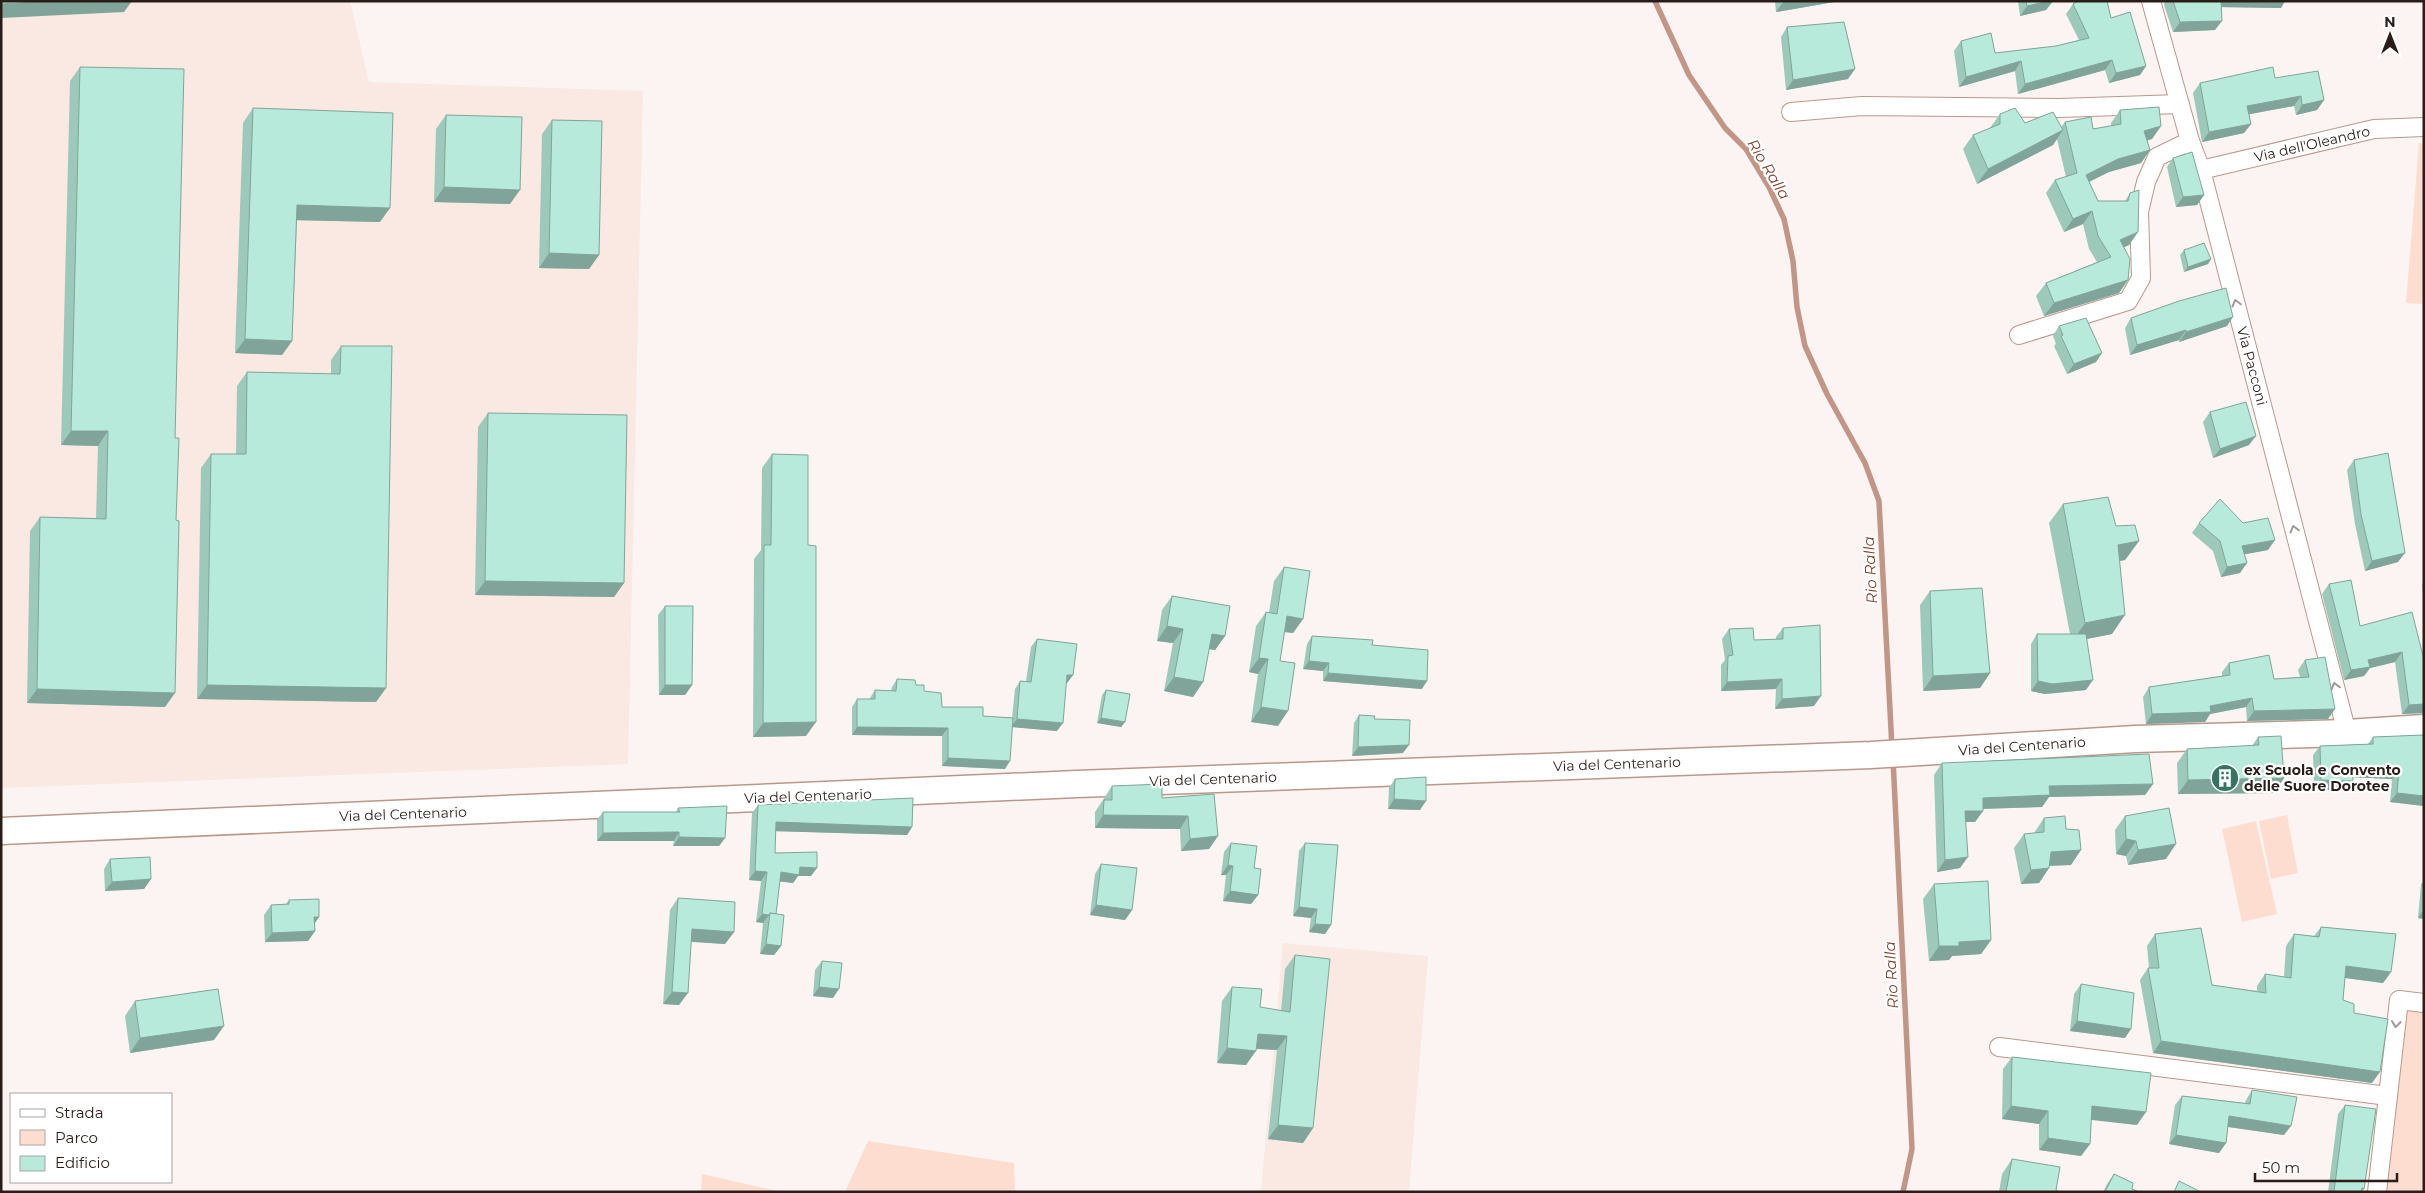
<svg xmlns="http://www.w3.org/2000/svg" width="2425" height="1193" font-family="Montserrat,sans-serif">
  <style>
    .built { fill: #fae8e2 }
    .green { fill: #feddd1 }
    .lines { fill: none; stroke-linecap: round; stroke-linejoin: round }
    .stream { stroke: #c19687; stroke-width: 5.5 }
    .street-casing { stroke: #b9988c; stroke-width: 20 }
    .secondary-casing { stroke: #b9988c; stroke-width: 29 }
    .street { stroke: #fff; stroke-width: 18 }
    .secondary { stroke: #fff; stroke-width: 26 }
    .wall { fill: #9dc9bb }
    .shaded-wall { fill: #80a499 }
    .building { fill: #b7eada; stroke: #80a499 }
    .oneway { stroke: #9f9998 }
    .labels { text-anchor: middle; dominant-baseline: central; stroke-width: 4.5; stroke-linejoin: round; paint-order: stroke }
    .street-label { font-size: 14px; fill: #2a1d19; stroke: #fff }
    .poi-label { font-size: 14px; font-weight: bold; fill: #2a1d19; stroke: #fff; text-anchor: start }
    .water-label { font-size: 15px; font-style: italic; fill: #7c432e; stroke: #fff }
  </style>
  <rect width="100%" height="100%" fill="#fbf4f2"/>
  <g class="built">
    <path d="M1,1H350L369,82L643,91L628,764L1,788Z"/>
    <path d="M1283,943L1428,956L1409,1192H1261Z"/>
  </g>
  <g class="green">
    <path d="M2419,143L2424,144V304L2406,303Z"/>
    <path d="M2287,815L2298,873L2271,879L2259,821Z"/>
    <path d="M2256,821L2277,914L2242,922L2222,829Z"/>
    <path d="M2399,1000L2424,1003V1192H2377Z"/>
    <path d="M868,1141L1014,1163L1015,1192H845Z"/>
    <path d="M702,1174L782,1192H701Z"/>
  </g>
  <g class="lines">
    <g class="stream">
      <path d="M1655,1L1689,75L1725,128L1746,149L1769,187L1784,219L1793,261L1797,307L1805,346L1827,394L1865,463L1879,501L1892,748"/>
      <path d="M1893,759L1912,1149L1903,1192"/>
    </g>
    <defs>
      <g id="street">
        <path d="M2151,1L2190,141L2201,170L2347,733"/>
        <path d="M1791,112L1862,106L2059,108L2180,104"/>
        <path d="M2201,170L2374,129L2424,127"/>
        <path d="M2019,335L2128,301L2141,278L2139,212L2146,182L2157,157L2190,141"/>
        <path d="M1999,1047L2388,1096"/>
        <path d="M2377,1192L2399,1000L2424,1003"/>
      </g>
      <path id="secondary" d="M1,831L1077,784L1871,755L2135,739L2347,733L2424,728"/>
    </defs>
    <use href="#street" class="street-casing"/>
    <use href="#secondary" class="secondary-casing"/>
    <use href="#street" class="street"/>
    <use href="#secondary" class="secondary"/>
  </g>
  <g class="wall">
    <path d="M1775,1H1840L1776,12Z"/>
    <path d="M2018,1H2053L2046,10L2020,16Z"/>
    <path d="M2076,1H2107L2111,18L2146,66L2140,75L2109,83L2105,70L2018,94L2015,71L1959,87L1954,51L1961,41L1995,53L2056,46L2079,40L2066,14L2073,4L2076,2Z"/>
    <path d="M2165,1H2285L2281,8L2222,7L2215,30L2173,32L2164,5Z"/>
    <path d="M1787,27L1848,79L1786,90L1781,37Z"/>
    <path d="M80,67L175,438L176,520L165,707L27,703L30,531L40,517L96,518L98,446L61,445L70,81Z"/>
    <path d="M2275,78L2324,100L2317,110L2296,115L2294,106L2249,114L2251,124L2244,133L2202,142L2193,93L2200,83Z"/>
    <path d="M253,108L380,222L297,220L292,341L282,355L235,353L243,123Z"/>
    <path d="M2120,110L2161,126L2152,139L2147,140L2150,150L2141,163L2109,172L2089,181L2098,201H2125L2130,193L2138,232L2129,245L2124,247L2128,280L2119,293L2044,316L2036,296L2046,283L2097,262L2089,249L2083,224L2064,232L2046,193L2055,180L2066,177L2057,139L2053,145L1977,184L1963,149L1973,135L1990,128L2000,114L2025,123L2061,127L2065,122L2093,129L2111,126V123Z"/>
    <path d="M446,115L510,204L434,202L436,129Z"/>
    <path d="M552,120L599,255L589,269L539,268L542,134Z"/>
    <path d="M2173,158L2204,195L2197,205L2176,207L2167,167Z"/>
    <path d="M2184,250L2211,259L2208,264L2184,272L2180,255Z"/>
    <path d="M2131,318L2227,326L2179,342V340L2130,355L2125,328Z"/>
    <path d="M2059,326L2096,362L2067,374L2054,346L2056,344L2053,336Z"/>
    <path d="M341,346L386,688L376,702L197,699L201,468L211,454H236L237,386L247,372L331,374V360Z"/>
    <path d="M2210,412L2249,445L2213,458L2203,422Z"/>
    <path d="M488,413L624,583L614,597L475,595L478,427Z"/>
    <path d="M772,454L808,545L806,736L753,737L754,559L761,550L762,468Z"/>
    <path d="M2354,460L2398,562L2365,571L2355,524L2347,470Z"/>
    <path d="M2063,504L2116,526L2139,541L2125,560L2119,561L2112,634L2086,639V690L2045,694L2031,691V644L2037,634H2070L2049,523Z"/>
    <path d="M2199,523L2268,550L2245,554L2240,573L2221,577L2213,551L2192,533Z"/>
    <path d="M1284,567L1303,619L1293,633L1284,632L1280,661L1278,726L1251,722L1258,674L1249,672L1256,626L1266,612H1269L1274,581Z"/>
    <path d="M2424,582V606L2422,584Z"/>
    <path d="M2329,584L2360,626L2424,660V713L2402,714L2395,662L2370,668L2364,676L2344,680L2322,594Z"/>
    <path d="M1930,591L1990,673L1980,688L1923,691L1920,605Z"/>
    <path d="M1172,596L1225,636L1215,650L1209,649L1203,682L1193,697L1164,691L1173,643L1157,641L1162,610Z"/>
    <path d="M665,606L692,685L685,695H659L658,615Z"/>
    <path d="M1783,628L1814,706L1775,709L1776,689L1721,691V665L1725,660L1722,639L1729,629L1754,640L1776,639V637Z"/>
    <path d="M1312,636L1372,645L1422,689L1323,681V671L1303,669L1307,644Z"/>
    <path d="M1037,639L1073,675L1067,683H1066L1057,731L1012,727L1005,769L942,766V736L852,735V707L857,699H870V698L875,690L891,691L892,687L897,679L916,685L942,707L983,716L1012,718L1015,689L1020,681H1026L1031,647Z"/>
    <path d="M2305,660L2328,719L2247,721L2246,707L2210,714L2205,722L2146,724L2143,697L2149,687L2222,676V672L2229,663L2274,679L2300,677L2298,670Z"/>
    <path d="M1106,690L1125,722L1121,727L1097,723L1102,695Z"/>
    <path d="M1359,715L1403,753L1352,756L1354,723Z"/>
    <path d="M2424,735V806L2390,802L2392,779L2352,777L2353,781L2346,790H2314L2313,755L2320,746L2368,744L2373,737Z"/>
    <path d="M2258,737L2284,778L2274,793L2178,794L2177,763L2187,749L2252,746Z"/>
    <path d="M1942,763L2153,784L2145,795L2049,797L2042,807L1983,809V811L1975,822H1966L1960,868L1937,872L1934,775Z"/>
    <path d="M1395,779L1420,810L1388,809L1389,788Z"/>
    <path d="M1112,786L1162,798L1218,836L1209,849L1181,851L1180,829L1095,828V812Z"/>
    <path d="M758,805L912,827L907,835L775,831V853L811,876H798L793,883L780,881L776,914L781,946L774,955L760,954L763,923L756,922L761,881L749,880L752,813Z"/>
    <path d="M678,808L725,838L719,846H673L674,841H597V820L603,812H676Z"/>
    <path d="M2125,816L2166,859L2128,865L2126,856L2116,854L2115,830Z"/>
    <path d="M2044,818L2066,829L2071,865L2049,866V868L2039,883L2021,884L2014,848L2024,834L2034,833Z"/>
    <path d="M1231,843L1254,868L1258,895L1251,904L1223,901L1226,875H1221L1224,852Z"/>
    <path d="M1305,843L1331,925L1325,934L1309,932L1311,918L1293,916L1299,851Z"/>
    <path d="M110,859L151,879L144,889L105,891L104,869Z"/>
    <path d="M1101,864L1132,910L1125,920L1090,915L1095,874Z"/>
    <path d="M2424,881V919L2418,918L2421,884Z"/>
    <path d="M1934,884L1991,940L1981,954L1952,956L1949,960L1929,961L1923,899Z"/>
    <path d="M678,898L734,932L725,944L691,942L679,1005L663,1004L670,910Z"/>
    <path d="M289,900L319,917L314,924L315,931L308,941L265,942L264,915L271,905L286,904Z"/>
    <path d="M2321,927L2391,972L2383,983L2345,978L2343,1000L2354,1013L2372,1083L2153,1053L2140,980L2148,968H2149L2147,946L2155,934L2212,985L2257,991V986L2265,974L2284,977L2286,946L2294,934L2314,936Z"/>
    <path d="M1295,955L1313,1128L1303,1143L1268,1139L1277,1050L1256,1049L1246,1065L1217,1063L1222,1001L1232,987L1260,1007L1281,1011L1285,969Z"/>
    <path d="M822,961L833,998L813,996L815,970Z"/>
    <path d="M2081,984L2125,1038L2070,1031L2074,994Z"/>
    <path d="M135,1001L214,1040L130,1053L125,1016Z"/>
    <path d="M2012,1057L2137,1125L2091,1119L2090,1144L2081,1156L2039,1150V1124L2002,1119L2003,1069Z"/>
    <path d="M2252,1090L2284,1135L2228,1127L2226,1143L2219,1153L2169,1144L2175,1105L2182,1096L2245,1103L2246,1100Z"/>
    <path d="M2345,1105L2364,1189L2362,1192H2328L2338,1114Z"/>
    <path d="M2012,1159L2059,1192H1999L2002,1174Z"/>
    <path d="M2114,1174L2132,1189L2139,1192H2103L2107,1184Z"/>
  </g>
  <g class="shaded-wall">
    <path d="M56,1H132L124,12L1,18V4Z"/>
    <path d="M1784,1H1840L1776,12Z"/>
    <path d="M2049,1H2053L2046,10L2020,16L2027,6Z"/>
    <path d="M2218,1H2285L2281,8L2215,7Z"/>
    <path d="M2222,21L2215,30L2173,32L2180,22Z"/>
    <path d="M2112,60L2105,70L2018,94L2025,84Z"/>
    <path d="M2021,61L2015,71L1959,87L1966,77Z"/>
    <path d="M2146,66L2140,75L2109,83L2116,73Z"/>
    <path d="M1855,69L1848,79L1786,90L1793,80Z"/>
    <path d="M2301,96L2294,106L2240,116L2247,106Z"/>
    <path d="M2324,100L2317,110L2296,115L2302,105Z"/>
    <path d="M2251,124L2244,133L2202,142L2209,132Z"/>
    <path d="M2161,126L2152,139L2135,144L2144,131Z"/>
    <path d="M2063,130L2053,145L1977,184L1988,169Z"/>
    <path d="M2150,150L2141,163L2109,172L2077,188L2086,175L2118,159Z"/>
    <path d="M444,187L520,190L510,204L434,202Z"/>
    <path d="M2204,195L2197,205L2176,207L2183,197Z"/>
    <path d="M297,205L390,208L380,222L287,220Z"/>
    <path d="M2092,211L2083,224L2064,232L2073,219Z"/>
    <path d="M2138,232L2129,245L2111,253L2120,240Z"/>
    <path d="M549,253L599,255L589,269L539,268Z"/>
    <path d="M2211,259L2208,264L2184,272L2188,267Z"/>
    <path d="M2128,280L2119,293L2044,316L2054,303Z"/>
    <path d="M2233,317L2227,326L2179,342L2186,332Z"/>
    <path d="M2186,330L2179,340L2130,355L2137,345Z"/>
    <path d="M245,339L292,341L282,355L235,353Z"/>
    <path d="M2102,353L2096,362L2067,374L2074,364Z"/>
    <path d="M71,431H108L98,446L61,445Z"/>
    <path d="M2256,436L2249,445L2213,458L2220,449Z"/>
    <path d="M2275,540L2268,550L2236,556L2242,546Z"/>
    <path d="M2139,541L2125,560L2104,564L2118,545Z"/>
    <path d="M2405,553L2398,562L2365,571L2372,561Z"/>
    <path d="M2247,563L2240,573L2221,577L2227,567Z"/>
    <path d="M485,581L624,583L614,597L475,595Z"/>
    <path d="M2125,615L2112,634L2072,642L2085,623Z"/>
    <path d="M1287,616L1303,619L1293,633L1277,631Z"/>
    <path d="M1167,626L1183,629L1173,643L1157,641Z"/>
    <path d="M1212,634L1225,636L1215,650L1202,648Z"/>
    <path d="M2402,652L2395,662L2370,668L2364,676L2344,680L2351,670L2368,660Z"/>
    <path d="M1259,658L1268,659L1258,674L1249,672Z"/>
    <path d="M1309,661L1329,663L1323,671L1303,669Z"/>
    <path d="M1328,673L1427,681L1422,689L1323,681Z"/>
    <path d="M1990,673L1980,688L1923,691L1933,676Z"/>
    <path d="M1067,675H1073L1067,683H1061Z"/>
    <path d="M1174,677L1203,682L1193,697L1164,691Z"/>
    <path d="M1782,679L1776,689L1721,691L1727,682Z"/>
    <path d="M2093,680L2086,690L2045,694L2031,691L2038,681Z"/>
    <path d="M207,685L386,688L376,702L197,699Z"/>
    <path d="M665,685H692L685,695H659Z"/>
    <path d="M37,689L175,693L165,707L27,703Z"/>
    <path d="M1821,696L1814,706L1775,709L1782,699Z"/>
    <path d="M2252,698L2246,707L2210,714L2205,722L2146,724L2152,714L2210,706Z"/>
    <path d="M2424,704V713L2402,714L2409,705Z"/>
    <path d="M1261,707L1288,711L1278,726L1251,722Z"/>
    <path d="M2335,709L2328,719L2247,721L2254,711Z"/>
    <path d="M1101,718L1125,722L1121,727L1097,723Z"/>
    <path d="M1017,719L1063,723L1057,731L1011,727Z"/>
    <path d="M816,722L806,736L753,737L763,723Z"/>
    <path d="M857,727L948,728L942,736L852,735Z"/>
    <path d="M1409,745L1403,753L1352,756L1358,747Z"/>
    <path d="M948,758L1010,761L1005,769L942,766Z"/>
    <path d="M2352,767L2399,769L2392,779L2345,777Z"/>
    <path d="M2284,778L2274,793L2178,794L2188,780Z"/>
    <path d="M2321,780L2353,781L2346,790H2314Z"/>
    <path d="M2153,784L2145,795L2049,797L2042,807L1975,809L1983,798L2049,786Z"/>
    <path d="M2397,793L2424,796V806L2390,802Z"/>
    <path d="M1394,799L1426,801L1420,810L1388,809Z"/>
    <path d="M1965,811H1983L1975,822H1957Z"/>
    <path d="M1103,815L1188,816L1180,829L1095,828Z"/>
    <path d="M776,822L912,827L907,835L770,831Z"/>
    <path d="M679,832L674,841H597L603,833Z"/>
    <path d="M1218,836L1209,849L1181,851L1190,839Z"/>
    <path d="M679,837L725,838L719,846H673Z"/>
    <path d="M2126,839L2136,841L2126,856L2116,854Z"/>
    <path d="M2176,844L2166,859L2128,865L2138,850Z"/>
    <path d="M2081,850L2071,865L2041,866L2051,852Z"/>
    <path d="M1968,857L1960,868L1937,872L1945,860Z"/>
    <path d="M1228,865L1233,866L1226,875H1221Z"/>
    <path d="M800,867L817,868L811,876H798L793,883L775,881L781,872Z"/>
    <path d="M2049,868L2039,883L2021,884L2031,870Z"/>
    <path d="M755,871L767,872L761,881L749,880Z"/>
    <path d="M151,879L144,889L105,891L112,882Z"/>
    <path d="M1230,891L1258,895L1251,904L1223,901Z"/>
    <path d="M1096,905L1132,910L1125,920L1090,915Z"/>
    <path d="M1299,907L1317,909L1311,918L1293,916Z"/>
    <path d="M2424,909V919L2418,918Z"/>
    <path d="M762,914L769,915L763,923L756,922Z"/>
    <path d="M314,917H319L313,926Z"/>
    <path d="M1315,924L1331,925L1325,934L1309,932Z"/>
    <path d="M692,929L734,932L725,944L683,941Z"/>
    <path d="M315,931L308,941L265,942L272,933Z"/>
    <path d="M1991,940L1981,954L1952,956L1949,960L1929,961L1939,946L1959,942Z"/>
    <path d="M766,944L781,946L774,955L760,954Z"/>
    <path d="M2346,966L2391,972L2383,983L2338,977Z"/>
    <path d="M819,987L839,989L833,998L813,996Z"/>
    <path d="M672,992L688,993L679,1005L663,1004Z"/>
    <path d="M2077,1021L2131,1029L2125,1038L2070,1031Z"/>
    <path d="M224,1026L214,1040L130,1053L140,1038Z"/>
    <path d="M1258,1034L1287,1036L1277,1050L1248,1048Z"/>
    <path d="M2161,1041L2380,1072L2372,1083L2153,1053Z"/>
    <path d="M1227,1048L1256,1051L1246,1065L1217,1063Z"/>
    <path d="M2011,1106L2048,1111L2039,1124L2002,1119Z"/>
    <path d="M2092,1106L2146,1112L2137,1125L2083,1119Z"/>
    <path d="M2229,1116L2291,1126L2284,1135L2222,1126Z"/>
    <path d="M1278,1125L1313,1128L1303,1143L1268,1139Z"/>
    <path d="M2176,1135L2226,1143L2219,1153L2169,1144Z"/>
    <path d="M2048,1138L2090,1144L2081,1156L2039,1150Z"/>
  </g>
  <g class="building">
    <path d="M1,1H56L1,4Z"/>
    <path d="M2026,1H2049L2027,6Z"/>
    <path d="M2078,1H2107L2111,18L2130,12L2146,66L2116,73L2112,60L2025,84L2021,61L1966,77L1961,41L1991,33L1995,53L2056,46L2089,38L2073,4Z"/>
    <path d="M2173,1H2221L2222,21L2180,22Z"/>
    <path d="M1844,22L1855,69L1793,80L1787,27Z"/>
    <path d="M80,67L184,69L175,438H179L176,520L179,521L175,693L37,689L40,517L106,519L108,431H71Z"/>
    <path d="M2273,67L2275,78L2318,71L2324,100L2302,105L2301,96L2247,106L2251,124L2209,132L2200,83Z"/>
    <path d="M2159,107L2161,126L2144,131L2150,150L2118,159L2086,175L2098,201H2128L2130,193L2139,190L2138,232L2120,240L2130,259L2128,280L2054,303L2046,283L2111,257L2098,236L2092,211L2073,219L2055,180L2077,173L2065,122L2091,117L2093,129L2121,124L2120,110Z"/>
    <path d="M253,108L393,113L390,208L297,205L292,341L245,339Z"/>
    <path d="M2015,108L2025,123L2053,112L2063,130L1988,169L1973,135L2000,124V114Z"/>
    <path d="M446,115L522,117L520,190L444,187Z"/>
    <path d="M552,120L602,121L599,255L549,253Z"/>
    <path d="M2192,152L2204,195L2183,197L2173,158Z"/>
    <path d="M2204,243L2211,259L2188,267L2184,250Z"/>
    <path d="M2226,288L2233,317L2186,332V330L2137,345L2131,318L2179,301Z"/>
    <path d="M2086,318L2102,353L2074,364L2061,336L2063,335L2059,326Z"/>
    <path d="M341,346H392L386,688L207,685L211,454H246L247,372L340,374Z"/>
    <path d="M2246,402L2256,436L2220,449L2210,412Z"/>
    <path d="M488,413L627,415L624,583L485,581Z"/>
    <path d="M2388,453L2405,553L2372,561L2361,515L2354,460Z"/>
    <path d="M772,454L808,455V545L816,546V722L763,723L764,545H771Z"/>
    <path d="M2108,497L2116,526L2135,525L2139,541L2118,545L2125,615L2085,623L2063,504Z"/>
    <path d="M2220,499L2243,523L2268,518L2275,540L2242,546L2247,563L2227,567L2220,541L2199,523Z"/>
    <path d="M1284,567L1310,571L1303,619L1287,616L1280,661L1295,663L1288,711L1261,707L1268,659L1259,658L1266,612L1277,614Z"/>
    <path d="M2351,580L2360,626L2412,612L2424,660V704L2409,705L2402,652L2368,660L2370,667L2351,670L2329,584Z"/>
    <path d="M1982,588L1990,673L1933,676L1930,591Z"/>
    <path d="M1172,596L1230,606L1225,636L1212,634L1203,682L1174,677L1183,629L1167,626Z"/>
    <path d="M665,606H693L692,685H665Z"/>
    <path d="M1820,625L1821,696L1782,699V679L1727,682L1728,656L1733,655L1729,629L1753,628L1754,640L1783,639V628Z"/>
    <path d="M2037,634H2086L2093,680L2052,684L2038,681Z"/>
    <path d="M1312,636L1373,640L1372,645L1428,650L1427,681L1328,673L1329,663L1309,661Z"/>
    <path d="M1037,639L1077,644L1073,675H1067L1063,723L1017,719L1020,681L1031,682Z"/>
    <path d="M2269,655L2274,679L2309,677L2305,660L2325,657L2335,709L2254,711L2252,698L2210,706L2211,712L2152,714L2149,687L2230,675L2229,663Z"/>
    <path d="M897,679L915,680L916,685H924V691L941,693L942,707H983V716L1013,718L1010,761L948,758V728L857,727V699H875V690L896,691Z"/>
    <path d="M1106,690L1130,694L1125,722L1101,718Z"/>
    <path d="M1359,715L1375,716L1374,719L1410,720L1409,745L1358,747Z"/>
    <path d="M2424,735V796L2397,793L2399,769L2352,767L2353,781L2321,780L2320,746L2373,744V737Z"/>
    <path d="M2281,736L2284,778L2188,780L2187,749L2259,745L2258,737Z"/>
    <path d="M2149,754L2153,784L2049,786L2050,795L1983,798V811H1965L1968,857L1945,860L1942,763Z"/>
    <path d="M1426,777V801L1394,799L1395,779Z"/>
    <path d="M1162,784V798L1214,794L1218,836L1190,839L1188,816L1103,815L1104,800H1112V786Z"/>
    <path d="M913,798L912,827L776,822L775,853L817,852V868L800,867L799,875L781,872L776,914L770,913L769,915L762,914L767,872L755,871L758,805Z"/>
    <path d="M727,806L725,838L679,837V832L603,833V812H680L678,808Z"/>
    <path d="M2169,808L2176,844L2138,850L2136,841L2126,839L2125,816Z"/>
    <path d="M2065,816L2066,829L2079,830L2081,850L2051,852L2049,868L2031,870L2024,834L2044,832V818Z"/>
    <path d="M1231,843L1257,846L1254,868L1261,869L1258,895L1230,891L1233,866L1228,865Z"/>
    <path d="M1305,843L1338,845L1331,925L1315,924L1317,909L1299,907Z"/>
    <path d="M150,857L151,879L112,882L110,859Z"/>
    <path d="M1101,864L1137,868L1132,910L1096,905Z"/>
    <path d="M1988,881L1991,940L1959,942V946H1939L1934,884Z"/>
    <path d="M678,898L735,902L734,932L692,929L688,993L672,992Z"/>
    <path d="M319,899V917H314L315,931L272,933L271,905L289,904V900Z"/>
    <path d="M770,913L784,915L781,946L766,944Z"/>
    <path d="M2321,927L2396,934L2391,972L2346,966L2343,1000L2354,1004V1013L2388,1019L2380,1072L2161,1041L2148,968H2159L2155,934L2201,928L2212,985L2266,993L2265,974L2291,978L2294,934L2319,937Z"/>
    <path d="M1295,955L1330,959L1313,1128L1278,1125L1287,1036L1258,1034L1256,1051L1227,1048L1232,987L1262,989L1260,1007L1290,1012Z"/>
    <path d="M822,961L842,963L839,989L819,987Z"/>
    <path d="M2081,984L2134,993L2131,1029L2077,1021Z"/>
    <path d="M218,989L224,1026L140,1038L135,1001Z"/>
    <path d="M2012,1057L2151,1073L2146,1112L2092,1106L2090,1144L2048,1138V1111L2011,1106Z"/>
    <path d="M2252,1090L2297,1097L2291,1126L2229,1116L2226,1143L2176,1135L2182,1096L2250,1104Z"/>
    <path d="M2345,1105L2376,1109L2364,1189L2362,1188L2361,1192H2334Z"/>
    <path d="M2012,1159L2060,1167L2056,1190L2059,1192H2006Z"/>
    <path d="M2114,1174L2133,1183L2132,1189L2139,1192H2105Z"/>
    <path d="M2179,1181L2201,1192H2174Z"/>
  </g>
  <defs><path id="oneway-chevron" d="M-2-3.5L2.5 0L-2 3.5" fill="none" stroke-width="1.6" stroke-linecap="round" stroke-linejoin="round" transform="scale(1.25)"/></defs>
  <g class="oneway">
    <use href="#oneway-chevron" transform="translate(2236 303) rotate(-105)"/>
    <use href="#oneway-chevron" transform="translate(2294 529) rotate(-105)"/>
    <use href="#oneway-chevron" transform="translate(2335 686) rotate(-105)"/>
    <use href="#oneway-chevron" transform="translate(2396 1024) rotate(96)"/>
  </g>
  <defs>
    <symbol id="building-disc" viewBox="-11 -11 22 22"><circle r="9.5" fill="#347463" stroke="#fff"/><path d="M-4-6H4V6H1V3H-1V6H-4ZM-2.5-4.3h1.7v1.8h-1.7ZM.8-4.3h1.7v1.8H.8ZM-2.5-1h1.7V.8h-1.7ZM.8-1h1.7V.8H.8Z" fill="#fff"/></symbol>
  </defs>
  <g fill-rule="evenodd">
    <use href="#building-disc" x="2209" y="762" width="32" height="32"/>
  </g>
  <g class="labels">
    <g class="street-label">
      <text transform="translate(2312 144) rotate(-13)">Via dell'Oleandro</text>
      <text transform="translate(2252 366) rotate(75)">Via Pacconi</text>
      <text transform="translate(2022 746) rotate(-4)">Via del Centenario</text>
      <text transform="translate(1617 764) rotate(-2)">Via del Centenario</text>
      <text transform="translate(1213 779) rotate(-2)">Via del Centenario</text>
      <text transform="translate(808 796) rotate(-2)">Via del Centenario</text>
      <text transform="translate(403 814) rotate(-2)">Via del Centenario</text>
    </g>
    <g class="poi-label">
      <text x="2244" y="770">ex Scuola e Convento<tspan x="2244" dy="16">delle Suore Dorotee</tspan></text>
    </g>
    <g class="water-label">
      <text transform="translate(1769 169) rotate(59)">Rio Ralla</text>
      <text transform="translate(1870 570) rotate(-93)">Rio Ralla</text>
      <text transform="translate(1891 975) rotate(-93)">Rio Ralla</text>
    </g>
  </g>
  <rect width="2425" height="1193" fill="none" stroke="#2a1d19" stroke-width="5"/>
  <rect x="10" y="1093" width="162" height="90" fill="#ffffff" stroke="#aaa5a3"/>
  <rect x="20" y="1109" width="25" height="8" fill="#ffffff" stroke="#aaa5a3"/>
  <text x="55" y="1118" font-size="15" fill="#2a1d19">Strada</text>
  <rect x="20" y="1130" width="25" height="15" fill="#feddd1" stroke="#aaa5a3"/>
  <text x="55" y="1143" font-size="15" fill="#2a1d19">Parco</text>
  <rect x="20" y="1156" width="25" height="15" fill="#b7eada" stroke="#aaa5a3"/>
  <text x="55" y="1168" font-size="15" fill="#2a1d19">Edificio</text>
  <g transform="translate(2390 35)" stroke="#ffffff" stroke-width="4" paint-order="stroke">
  <path d="M0-4L9 19L0 12L-9 19Z" fill="#2a1d19"/>
  <text y="-8" font-size="14" font-weight="bold" text-anchor="middle" fill="#2a1d19">N</text>
  </g>
  <path d="M2255 1173v8h142v-8" fill="none" stroke="#2a1d19" stroke-width="2.5"/>
  <text x="2262" y="1173" font-size="15" fill="#2a1d19" stroke="#ffffff" stroke-width="4" paint-order="stroke">50 m</text>
</svg>
